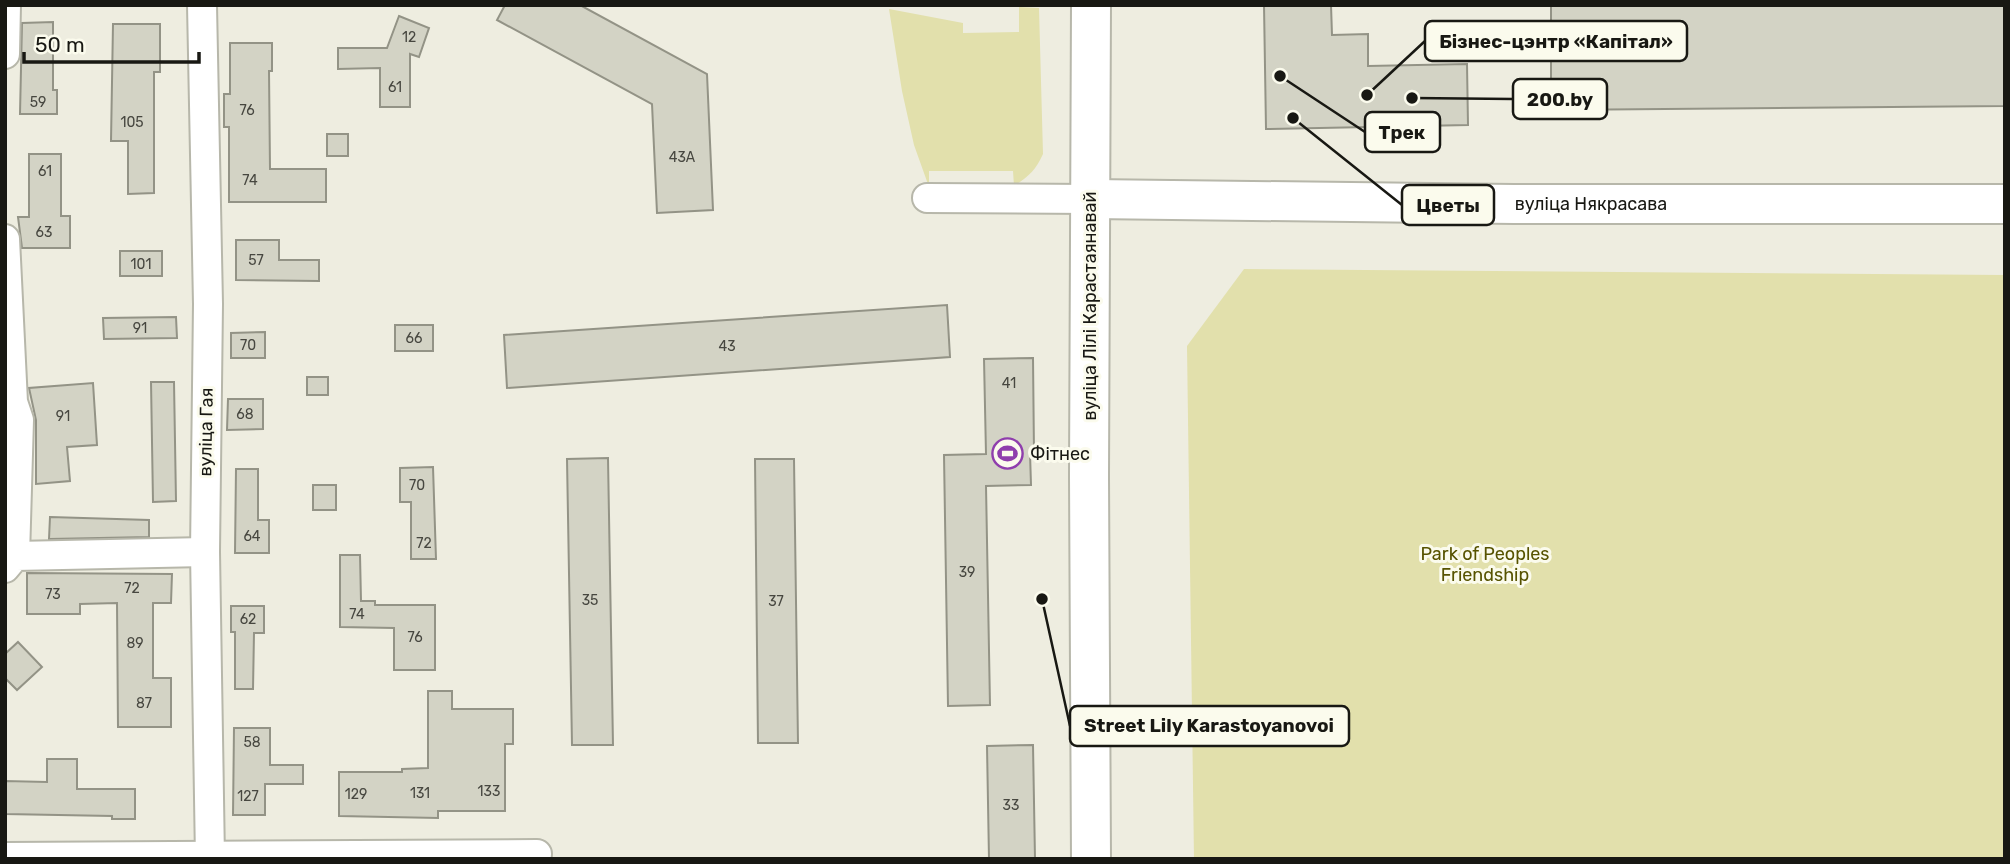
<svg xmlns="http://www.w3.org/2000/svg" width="2010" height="864" font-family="Rubik,sans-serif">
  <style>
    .green { fill: #e2e0ac }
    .building { fill: #d3d3c5; stroke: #939386; stroke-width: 2 }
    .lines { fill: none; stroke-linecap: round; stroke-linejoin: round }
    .street-casing { stroke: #b7b7aa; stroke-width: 32 }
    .secondary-casing { stroke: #b7b7aa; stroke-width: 42 }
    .street { stroke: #fff; stroke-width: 28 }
    .secondary { stroke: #fff; stroke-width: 38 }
    .labels { text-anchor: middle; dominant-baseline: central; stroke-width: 6; stroke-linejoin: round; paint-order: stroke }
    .number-label { font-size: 14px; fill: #474740 }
    .street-label { font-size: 18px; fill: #181813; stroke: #fbfbed }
    .poi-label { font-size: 18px; fill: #181813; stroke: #fbfbed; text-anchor: start }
    .park-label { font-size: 18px; fill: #575300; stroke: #fbfbed }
    .leader { fill: none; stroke: #181813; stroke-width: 2.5 }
    .callout-dot { fill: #181813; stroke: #fbfbed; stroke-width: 2.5 }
    .callout { fill: #fbfbed; stroke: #181813; stroke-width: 2.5 }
    .callout-label { font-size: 19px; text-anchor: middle; font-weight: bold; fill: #181813 }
  </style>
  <rect width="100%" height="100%" fill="#eeede0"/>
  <g class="green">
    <path d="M1019,7L1039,8L1043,154C1036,170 1028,177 1014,186L1013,171H929V187L914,145L902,91L889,9L963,23V33L1019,32Z"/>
    <path d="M1244,269L2005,275V859H1194L1187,346Z"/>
  </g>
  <g class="building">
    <path d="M505,5H580L707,74L713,210L657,213L652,104L497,20Z"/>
    <path d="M1264,5H1331L1332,35L1368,34V66L1467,64L1468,125L1266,129Z"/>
    <path d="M1551,5H2005V106L1551,110Z"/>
    <path d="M399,16L429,28L419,57L410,54V107H380V68L338,69V48H387Z"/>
    <path d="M53,22V90H57V114H20L22,23Z"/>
    <path d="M113,24H160V72H154V193L128,194V141H111Z"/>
    <path d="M230,43H272V71H269L270,169H326V202H229V127H224V94H230Z"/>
    <rect x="327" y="134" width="21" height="22"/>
    <path d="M29,154H61V216H70V248H22L18,217H29Z"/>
    <path d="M236,240H279V260H319V281L236,280Z"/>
    <rect x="120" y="251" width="42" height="25"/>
    <path d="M947,305L950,357L507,388L504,335Z"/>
    <path d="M176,317L177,338L104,339L103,318Z"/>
    <rect x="395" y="325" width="38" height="26"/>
    <path d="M265,332V358H231V333Z"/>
    <path d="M1033,358L1034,453H1030L1031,485L986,486L990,705L948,706L944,455L986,454L984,359Z"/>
    <rect x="307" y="377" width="21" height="18"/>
    <path d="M151,382H174L176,501L153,502Z"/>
    <path d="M93,383L97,445L67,447L70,481L36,484V420L29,388Z"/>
    <path d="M228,399H263V429L227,430Z"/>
    <path d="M608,458L613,745H572L567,459Z"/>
    <path d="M755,459H794L798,743H758Z"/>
    <path d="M433,467L436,559H411V502H400V468Z"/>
    <path d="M236,469H258V520H269V553H235Z"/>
    <rect x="313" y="485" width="23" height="25"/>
    <path d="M50,517L149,520V537L49,539Z"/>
    <path d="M340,555H360L361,601H375V605H435V670H394V628L340,627Z"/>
    <path d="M27,573L172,574L171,603H153V678H171V727H118L117,603L80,604V614H27Z"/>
    <path d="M231,606H264V633H254L253,689H235V632H231Z"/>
    <path d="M18,642L42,667L17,690L5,678V654Z"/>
    <path d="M428,691H452V709H513V744H505V811H438V818L339,816V772H402V769L428,768Z"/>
    <path d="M234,728H270V765H303V784H265V815H233Z"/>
    <path d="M1033,745L1035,859H989L987,746Z"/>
    <path d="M47,759H77V789H135V819H112V816L5,814V781L47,782Z"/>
  </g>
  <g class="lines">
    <defs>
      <g id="street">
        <path d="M202,5L208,304L205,552L210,859"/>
        <path d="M5,54L6,5"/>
        <path d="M927,198L1092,199"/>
        <path d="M5,239L13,402L19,420L15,556"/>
        <path d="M5,568L15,556L205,552"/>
        <path d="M5,857L537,854"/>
      </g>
      <g id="secondary">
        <path d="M1091,5L1089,477L1091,859"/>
        <path id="s1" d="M1092,199L1514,204H2005"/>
      </g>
    </defs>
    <use href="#street" class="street-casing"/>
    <use href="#secondary" class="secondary-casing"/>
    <use href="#street" class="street"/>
    <use href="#secondary" class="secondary"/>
  </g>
  <defs>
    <symbol id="stadium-ring" viewBox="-11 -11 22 22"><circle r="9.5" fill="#fbfbed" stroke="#8f3ead" stroke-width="1.5"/><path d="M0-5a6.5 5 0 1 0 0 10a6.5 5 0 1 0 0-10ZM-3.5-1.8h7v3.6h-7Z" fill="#8f3ead"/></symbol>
  </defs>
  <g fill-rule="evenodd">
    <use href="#stadium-ring" x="990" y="436" width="35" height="35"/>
  </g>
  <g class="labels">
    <g class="number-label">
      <text x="409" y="37">12</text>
      <text x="395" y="87">61</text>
      <text x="38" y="102">59</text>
      <text x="247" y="110">76</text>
      <text x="132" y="122">105</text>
      <text x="682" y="157">43А</text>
      <text x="45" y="171">61</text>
      <text x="250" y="180">74</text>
      <text x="44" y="232">63</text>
      <text x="256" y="260">57</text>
      <text x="141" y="264">101</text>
      <text x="140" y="328">91</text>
      <text x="414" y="338">66</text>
      <text x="248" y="345">70</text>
      <text x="727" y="346">43</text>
      <text x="1009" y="383">41</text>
      <text x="245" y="414">68</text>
      <text x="63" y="416">91</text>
      <text x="417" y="485">70</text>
      <text x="252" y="536">64</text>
      <text x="424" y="543">72</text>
      <text x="967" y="572">39</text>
      <text x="132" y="588">72</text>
      <text x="53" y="594">73</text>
      <text x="590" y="600">35</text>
      <text x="776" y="601">37</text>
      <text x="357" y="614">74</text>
      <text x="248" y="619">62</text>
      <text x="415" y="637">76</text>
      <text x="135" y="643">89</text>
      <text x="144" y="703">87</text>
      <text x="252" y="742">58</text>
      <text x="489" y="791">133</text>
      <text x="420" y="793">131</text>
      <text x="356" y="794">129</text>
      <text x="248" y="796">127</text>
      <text x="1011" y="805">33</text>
    </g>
    <g class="street-label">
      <text stroke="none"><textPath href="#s1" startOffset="499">вуліца Някрасава</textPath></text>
      <text transform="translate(1090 306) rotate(-90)">вуліца Лілі Карастаянавай</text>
      <text transform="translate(206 432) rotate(-89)">вуліца Гая</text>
    </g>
    <g class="poi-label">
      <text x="1030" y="454">Фітнес</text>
    </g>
    <g class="park-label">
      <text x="1485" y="554">Park of Peoples<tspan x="1485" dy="21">Friendship</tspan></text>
    </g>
  </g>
  <path class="leader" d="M1367 95L1425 41M1412 98L1513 99M1280 76L1365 132M1293 118L1402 205M1042 599L1070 726"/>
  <g class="callout-dot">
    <circle cx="1367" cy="95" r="7"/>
    <circle cx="1412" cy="98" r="7"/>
    <circle cx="1280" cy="76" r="7"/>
    <circle cx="1293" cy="118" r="7"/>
    <circle cx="1042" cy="599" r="7"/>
  </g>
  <g class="callout">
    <rect x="1425" y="21" width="262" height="40" rx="7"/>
    <rect x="1513" y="79" width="94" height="40" rx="7"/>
    <rect x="1365" y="112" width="75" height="40" rx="7"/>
    <rect x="1402" y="185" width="92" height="40" rx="7"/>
    <rect x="1070" y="706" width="279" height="40" rx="7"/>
  </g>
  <g class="callout-label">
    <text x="1556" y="48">Бізнес-цэнтр «Капітал»</text>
    <text x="1560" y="106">200.by</text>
    <text x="1402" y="139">Трек</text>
    <text x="1448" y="212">Цветы</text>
    <text x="1209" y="732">Street Lily Karastoyanovoi</text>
  </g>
  <rect width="2010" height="864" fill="none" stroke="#181813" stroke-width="14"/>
  <path d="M24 52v10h175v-10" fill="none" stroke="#181813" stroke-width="3.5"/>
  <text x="35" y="52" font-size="21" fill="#181813" stroke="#fbfbed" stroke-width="5" paint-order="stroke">50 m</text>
</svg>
